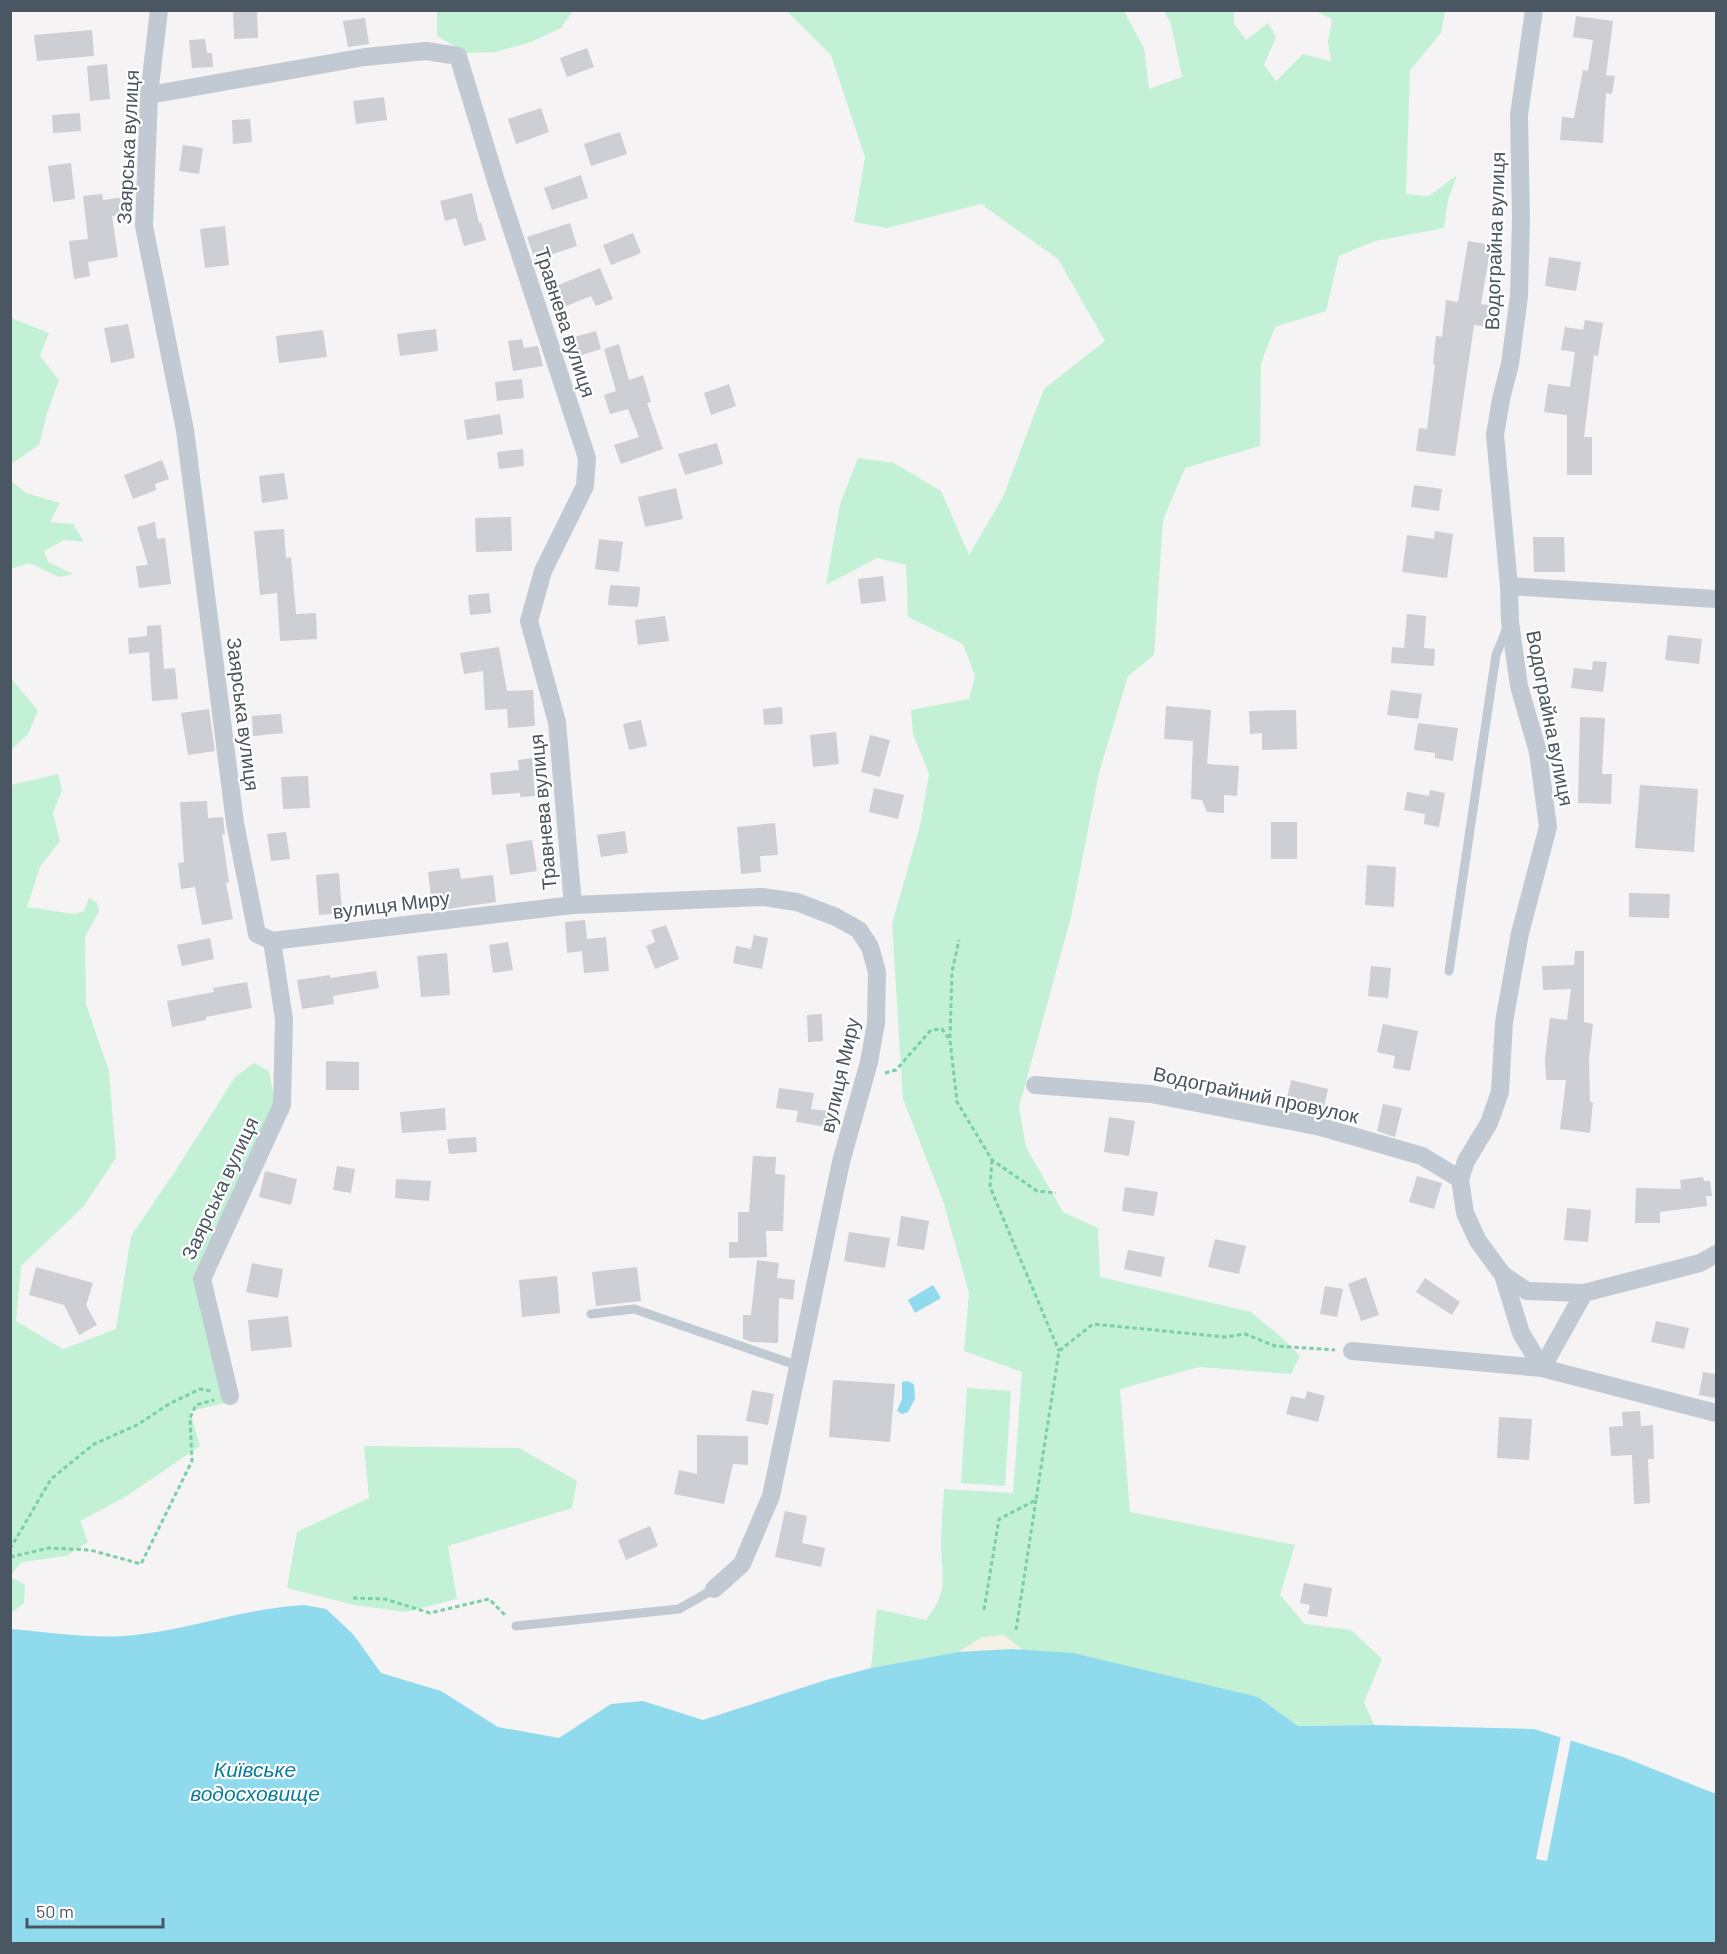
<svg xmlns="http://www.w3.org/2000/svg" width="1727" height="1954" font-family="Barlow,sans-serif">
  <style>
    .green { fill: #c3f1d5 }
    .sand { fill: #f5f0e5 }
    .water { fill: #90daee }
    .pier { fill: #f5f3f3 }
    .building { fill: #cdcfd5 }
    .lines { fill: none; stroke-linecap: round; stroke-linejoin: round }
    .path { stroke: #7ad0a6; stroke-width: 3; stroke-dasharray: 4.5 3; stroke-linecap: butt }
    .lane { stroke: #c1cad2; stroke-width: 9 }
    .street { stroke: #c1cad2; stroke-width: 18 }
    .labels { text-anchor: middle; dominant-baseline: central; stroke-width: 4.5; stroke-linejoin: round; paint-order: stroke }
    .street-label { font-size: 20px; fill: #4a5661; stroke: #fff }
    .water-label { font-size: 21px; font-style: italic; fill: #0c7c9b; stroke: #fff }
  </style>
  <rect width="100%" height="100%" fill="#f5f3f3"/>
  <g class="green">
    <path d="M437,11H573L561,28L531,42L495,52L466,53L437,36Z"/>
    <path d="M787,11H1124L1144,48L1149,89L1182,77L1171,24L1164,11H1234V24L1246,40L1268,23L1276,37L1264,65L1276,81L1303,54L1331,61L1328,42L1332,19L1316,11H1445L1441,33L1410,70L1406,194L1429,196L1457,175L1448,200L1444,228L1375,241L1339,256L1326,311L1275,327L1261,363L1260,446L1185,468L1163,520L1154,655L1128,676L1099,773L1071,917L1019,1107L1026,1147L1063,1212L1098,1228L1100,1277L1251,1312L1281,1337L1300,1356L1291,1374L1199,1367L1120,1389L1130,1512L1295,1545L1280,1595L1305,1624L1351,1630L1382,1659L1364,1702L1374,1725L1298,1726L1258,1697L958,1652L871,1668L877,1609L926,1620C949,1591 942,1578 941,1545C941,1526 943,1507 944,1489L1013,1493L1022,1372L964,1351L969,1293L943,1201L903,1099L892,924L920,826L929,774L913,734L911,710L969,699L975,676L963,644L908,617L906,565L877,558L826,585L840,504L858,458L894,463L941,491L969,555L1003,497L1044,389L1105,341L1058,259L981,204L887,228L854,222L865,157L831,55Z"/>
    <path d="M11,318L49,333L40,356L59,380L47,413L39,445L11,464Z"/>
    <path d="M10,480L26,493L60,503L50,522L73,524L84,542L64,540L44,551L48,562L73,574L59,577L29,563L11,569Z"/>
    <path d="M11,678L38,711L28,734L11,750Z"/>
    <path d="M58,774L62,790L53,813L60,841L40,867L27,907L74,914L84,911L89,898L97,903L99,911L85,937L86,1004L109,1071L116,1158L83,1207L21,1266L16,1321L63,1349L116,1329L131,1236L174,1173L235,1077L254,1063L269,1071L275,1103L195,1277L235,1401L190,1411L200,1446L125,1497L80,1521L88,1542L66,1556L22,1562L11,1575V785Z"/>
    <path d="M967,1388L1011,1391L1005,1486L961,1483Z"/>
    <path d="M364,1446L519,1448L577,1481L572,1508L448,1546L457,1599L406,1612L354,1605L287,1588L297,1532L369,1498Z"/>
    <path d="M11,1577L25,1585L24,1603L11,1613Z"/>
  </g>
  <path class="sand" d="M1004,1635L1023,1650L958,1652L982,1637Z"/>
  <g class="water">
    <path d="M933,1285L941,1298L915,1313L908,1300Z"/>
    <path d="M907,1381L914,1384L915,1399L908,1412L902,1414L897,1411L902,1399V1382Z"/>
    <path d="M304,1605L326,1609L353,1634L381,1673L441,1691L498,1727L559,1738L611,1704L643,1701L703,1720L826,1680L871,1668L958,1652L1012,1649L1073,1653L1258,1697L1298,1726L1374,1725L1534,1729L1623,1757L1716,1794V1943H11L10,1629C52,1632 94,1640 135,1635C192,1629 247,1608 304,1605Z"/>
  </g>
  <path class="pier" d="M1561,1736L1571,1739L1547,1861L1536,1859Z"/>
  <g class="building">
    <path d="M233,10H257L258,38L234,39Z"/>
    <path d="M1576,16L1613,21L1606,75L1615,76L1612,94L1606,93L1603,143L1560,140L1562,117L1574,118L1583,70L1588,71L1593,40L1573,37Z"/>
    <path d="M365,18L369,44L348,47L343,21Z"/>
    <path d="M92,30L94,56L37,61L34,35Z"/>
    <path d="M205,39L207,53H212L213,67L192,68L189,40Z"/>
    <path d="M587,48L594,67L567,77L560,58Z"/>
    <path d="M107,64L110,99L90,101L87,66Z"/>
    <path d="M384,97L387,120L356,124L353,101Z"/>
    <path d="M541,108L549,132L516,144L508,119Z"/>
    <path d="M80,113L81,131L53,133L52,115Z"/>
    <path d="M250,119L252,142L233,144L232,120Z"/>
    <path d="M620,132L627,154L591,166L584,144Z"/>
    <path d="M183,145L203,148L199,174L179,171Z"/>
    <path d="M71,163L75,199L53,202L48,166Z"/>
    <path d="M581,175L588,198L552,210L544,188Z"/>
    <path d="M472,193L479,223L481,222L486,240L464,246L456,218L445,221L440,201Z"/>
    <path d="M102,194L103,200L125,197L127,214L112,216L118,257L88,262L90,276L74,279L69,241L88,239L83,196Z"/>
    <path d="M570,223L577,246L535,260L527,237Z"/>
    <path d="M225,226L229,265L205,268L200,229Z"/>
    <path d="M633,233L641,253L611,265L603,245Z"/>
    <path d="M1468,241L1491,245L1481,304L1495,306L1492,327L1474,325L1455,456L1416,451L1419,428L1427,429L1435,365L1433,364L1436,336L1442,337L1446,300L1458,302Z"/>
    <path d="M1549,257L1581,262L1576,291L1545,286Z"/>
    <path d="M600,268L613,299L596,306L591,296L564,307L556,286Z"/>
    <path d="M1585,320L1603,323L1598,356L1594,355L1584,437H1592V475H1567V415L1544,412L1548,384L1570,387L1575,352L1561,350L1565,327L1583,330Z"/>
    <path d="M128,324L135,358L111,363L104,328Z"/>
    <path d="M436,329L438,351L400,356L397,334Z"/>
    <path d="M323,330L327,357L279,363L276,336Z"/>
    <path d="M596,331L601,349L576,357L570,338Z"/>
    <path d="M522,339L524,348L538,346L543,366L513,371L508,341Z"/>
    <path d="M619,344L629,380L643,375L651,402L647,403L663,449L621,464L614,445L639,437L628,409L610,414L604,395L616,391L604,349Z"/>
    <path d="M522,379L524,398L497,401L495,382Z"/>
    <path d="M729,384L736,406L711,415L704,393Z"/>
    <path d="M500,414L503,434L467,440L464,420Z"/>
    <path d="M717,443L723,464L685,475L678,454Z"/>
    <path d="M523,449L524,466L499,469L497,452Z"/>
    <path d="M162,460L169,479L155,484L156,490L133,499L124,475Z"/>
    <path d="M284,473L288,499L262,503L259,476Z"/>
    <path d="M1414,485L1442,489L1439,511L1411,507Z"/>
    <path d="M676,488L683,519L645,527L638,497Z"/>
    <path d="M511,517L512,551L476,552L475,518Z"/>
    <path d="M155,522L157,539L165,538L171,584L139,588L136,566L148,565L137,527Z"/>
    <path d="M284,529L286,558L291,557L296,614L316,613L317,639L280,641L277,593L260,595L254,531Z"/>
    <path d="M1435,531L1453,534L1447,578L1402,572L1407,535L1434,539Z"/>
    <path d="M1533,537H1564L1565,572H1534Z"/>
    <path d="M599,539L623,542L619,572L595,569Z"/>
    <path d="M883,576L886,601L861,604L858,579Z"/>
    <path d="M610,585L640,587L638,607L608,605Z"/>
    <path d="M489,593L491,613L470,615L468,595Z"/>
    <path d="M1407,614L1426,616L1424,648L1435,649L1434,666L1391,663L1392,647L1404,648Z"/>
    <path d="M665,616L669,641L638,645L635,620Z"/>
    <path d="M161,625L164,669L175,668L178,699L152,701L149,652L129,654L128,638L147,636V626Z"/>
    <path d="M1668,635L1702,639L1699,664L1665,660Z"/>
    <path d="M499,647L507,691L533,690L535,726L508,728L507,709L485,710L483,671L464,674L460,653Z"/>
    <path d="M1593,661L1607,662L1603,692L1571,688L1574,668L1592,670Z"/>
    <path d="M1391,690L1422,694L1418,719L1387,715Z"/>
    <path d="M1166,706L1211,710L1207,764L1239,766L1237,796L1224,795V813L1207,812L1202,800L1191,799L1193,741L1164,739Z"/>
    <path d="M782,707L783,724L764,725L763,709Z"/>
    <path d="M209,709L215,751L188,755L181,713Z"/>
    <path d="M1296,710L1297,749L1262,750V733L1250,734L1249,711Z"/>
    <path d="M281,714L283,733L253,736L252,716Z"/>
    <path d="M1580,717L1605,718L1602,774H1612L1611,804L1578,803Z"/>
    <path d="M641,720L647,746L629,750L623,724Z"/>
    <path d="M1418,723L1458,728L1453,761L1435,758V753L1414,750Z"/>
    <path d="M836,732L839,764L813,767L810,735Z"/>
    <path d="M870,735L890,740L880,777L861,772Z"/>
    <path d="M532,758L535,796L520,797V793L492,795L490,773L519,770L518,760Z"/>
    <path d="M308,776L310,808L283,809L281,777Z"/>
    <path d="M1640,785L1698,789L1694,852L1635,848Z"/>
    <path d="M874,788L904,795L898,819L869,812Z"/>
    <path d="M1430,790L1445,793L1439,827L1424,824L1425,814L1404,810L1407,792L1429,796Z"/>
    <path d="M207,801L208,818L223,817L225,834H222L229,882L226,883L233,919L202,925L195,887L181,889L178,863L184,862L180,802Z"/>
    <rect x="1271" y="822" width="26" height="37"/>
    <path d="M775,823L778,855L760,856L761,872L741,874L737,827Z"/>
    <path d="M625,831L628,853L601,857L597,835Z"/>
    <path d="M286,832L290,859L271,861L267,834Z"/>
    <path d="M532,840L537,871L510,875L506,844Z"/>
    <path d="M1367,865L1396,867L1394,907L1365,905Z"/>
    <path d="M459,868L461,879L493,875L496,902L440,910L438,896L431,897L428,872Z"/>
    <path d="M339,873L342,913L319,915L316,875Z"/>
    <path d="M1629,893L1670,894L1669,918L1629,917Z"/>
    <path d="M585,920L587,939L606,937L609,971L584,973L582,951L567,953L565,922Z"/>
    <path d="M666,925L679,959L655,969L646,946L655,942L651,930Z"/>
    <path d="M754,935L768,938L762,969L733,963L736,946L751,949Z"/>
    <path d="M210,938L214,959L182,966L177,945Z"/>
    <path d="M508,942L513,970L493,973L489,945Z"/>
    <path d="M1575,951H1584V1022L1593,1024L1589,1058L1590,1102H1593L1590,1133L1560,1129L1566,1080H1546L1545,1058L1550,1018L1567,1020L1571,989L1543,990L1542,966L1574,965Z"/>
    <path d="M447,953L450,995L421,997L417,956Z"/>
    <path d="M1371,966L1391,968L1388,998L1368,996Z"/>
    <path d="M376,971L379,988L333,996L334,1004L302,1009L297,980L330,975V978Z"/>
    <path d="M247,982L252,1008L206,1017V1020L172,1027L167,1001L214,992L213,988Z"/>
    <path d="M822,1014L823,1041L808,1042L807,1015Z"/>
    <path d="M1383,1024L1418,1031L1410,1071L1393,1068L1395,1056L1377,1052Z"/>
    <path d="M326,1061L359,1062V1090H326Z"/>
    <path d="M1291,1080L1328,1089L1323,1111L1286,1103Z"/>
    <path d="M779,1088L814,1093L811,1109L836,1112L834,1128L796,1122L798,1111L776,1108Z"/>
    <path d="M1383,1104L1402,1108L1395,1137L1377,1131Z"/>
    <path d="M445,1108L446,1130L402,1133L400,1112Z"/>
    <path d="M1109,1117L1135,1121L1129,1156L1104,1152Z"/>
    <path d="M476,1137L477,1152L449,1154L447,1139Z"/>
    <path d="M753,1156L776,1157L775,1174L785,1175L783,1231H766L767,1257L729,1258V1242H738V1212H749Z"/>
    <path d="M337,1166L355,1169L351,1193L333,1190Z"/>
    <path d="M265,1171L297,1179L291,1205L259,1197Z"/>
    <path d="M1417,1176L1442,1183L1434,1209L1409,1202Z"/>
    <path d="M1703,1177L1704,1181H1710L1712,1196H1706L1707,1206L1660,1212V1223H1635L1636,1188L1681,1189L1680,1180Z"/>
    <path d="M396,1179L431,1181L429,1201L395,1198Z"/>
    <path d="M1125,1187L1158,1192L1154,1216L1122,1211Z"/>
    <path d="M1567,1208L1591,1210L1588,1242L1564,1240Z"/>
    <path d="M901,1216L929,1221L924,1250L897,1246Z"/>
    <path d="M849,1232L890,1238L885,1268L844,1261Z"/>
    <path d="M1215,1239L1246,1246L1239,1274L1208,1267Z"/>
    <path d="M1128,1250L1165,1257L1161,1277L1124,1269Z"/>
    <path d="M757,1260L779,1263L777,1278L795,1280L793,1300L779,1298L778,1343L752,1342L743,1339V1315H751Z"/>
    <path d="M252,1263L283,1269L278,1298L246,1292Z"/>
    <path d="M36,1267L93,1283L86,1305L97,1325L79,1335L64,1305L29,1295Z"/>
    <path d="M637,1267L641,1301L596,1306L592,1272Z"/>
    <path d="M557,1276L560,1313L522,1317L519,1280Z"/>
    <path d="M1366,1277L1379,1315L1361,1321L1348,1284Z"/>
    <path d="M1425,1278L1460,1302L1452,1315L1416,1292Z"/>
    <path d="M1325,1286L1343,1289L1337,1317L1320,1314Z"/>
    <path d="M288,1316L292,1347L251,1351L248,1320Z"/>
    <path d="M1656,1321L1689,1328L1684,1349L1651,1342Z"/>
    <path d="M1703,1372L1716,1374V1398L1699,1395Z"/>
    <path d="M833,1380L895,1384L890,1442L829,1437Z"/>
    <path d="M752,1390L774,1394L768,1425L746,1421Z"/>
    <path d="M1307,1391L1325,1396L1318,1422L1286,1414L1291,1396L1305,1399Z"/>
    <path d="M1640,1411L1641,1426L1653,1425L1654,1459H1648L1650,1503L1634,1504L1632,1455L1611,1456L1609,1427L1623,1426L1622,1412Z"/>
    <path d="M1499,1417L1532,1419L1529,1460L1497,1458Z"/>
    <path d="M697,1435L748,1436V1465L733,1464L724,1504L674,1494L679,1470L697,1474Z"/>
    <path d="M785,1511L807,1516L802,1543L825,1548L821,1567L775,1557Z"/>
    <path d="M650,1526L658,1546L626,1560L618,1540Z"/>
    <path d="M1304,1583L1332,1588L1327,1617L1308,1614L1310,1605L1300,1603Z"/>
  </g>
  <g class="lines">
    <g class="path">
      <path d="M950,1038L952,972L959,940"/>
      <path d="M885,1073L896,1070L931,1030L942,1029L950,1040L957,1102L992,1160L1037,1191L1056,1193"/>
      <path d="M992,1160L990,1187L1059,1351"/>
      <path d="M10,1549L51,1479L94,1444L137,1425L169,1404L200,1389L211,1391"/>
      <path d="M10,1557L49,1548L90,1550L141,1564L192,1461L190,1418L196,1405L214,1400"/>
      <path d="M353,1598L385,1599L430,1613L489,1599L506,1616"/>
      <path d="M984,1610L999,1519L1036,1500L1059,1351L1093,1324L1225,1337L1245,1334L1275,1346L1335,1350"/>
      <path d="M1016,1630L1036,1500"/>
    </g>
    <g class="lane">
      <path d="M1449,971L1496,655L1507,628"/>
      <path d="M591,1314L634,1309L799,1366"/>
      <path d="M516,1626L679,1609L714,1589"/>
    </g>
    <g class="street">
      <path d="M159,10L149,95L144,226L185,430L235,823L257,934L272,941L284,1019L282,1105L202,1279L230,1396"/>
      <path d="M1534,10L1519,115L1521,218L1519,296L1510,364L1501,399L1495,435L1509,586L1510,622L1519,686L1538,752L1548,827L1520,933L1504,1022L1500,1092L1489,1123L1466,1161L1460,1179L1465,1213L1478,1241L1503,1275L1521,1333L1542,1368L1584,1293L1700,1263L1716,1254"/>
      <path d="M149,95L365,57L426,51L458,56L496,181L587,458L585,486L543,571L529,621L557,722L573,905"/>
      <path d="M1509,586L1716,599"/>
      <path d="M272,941L573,905L762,897L797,902L836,917L859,930L870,947L877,972L876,1023L869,1062L841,1162L771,1496L742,1564L714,1589"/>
      <path d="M1035,1085L1151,1094L1321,1127L1422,1156L1460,1179"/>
      <path d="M1503,1275L1527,1291L1584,1293"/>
      <path d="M1352,1351L1542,1368L1716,1413"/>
    </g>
  </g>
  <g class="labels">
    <g class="street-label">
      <text transform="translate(127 147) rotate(-87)">Заярська вулиця</text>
      <text transform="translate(1494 241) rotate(-88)">Водограйна вулиця</text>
      <text transform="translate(566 322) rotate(72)">Травнева вулиця</text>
      <text transform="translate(244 714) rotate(83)">Заярська вулиця</text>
      <text transform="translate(1551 718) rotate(79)">Водограйна вулиця</text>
      <text transform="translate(542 812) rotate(-95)">Травнева вулиця</text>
      <text transform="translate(391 904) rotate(-7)">вулиця Миру</text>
      <text transform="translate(839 1075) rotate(-77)">вулиця Миру</text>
      <text transform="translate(1256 1094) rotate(12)">Водограйний провулок</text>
      <text transform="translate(219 1188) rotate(-65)">Заярська вулиця</text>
    </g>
    <g class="water-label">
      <text x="255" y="1768">Київське<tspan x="255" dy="24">водосховище</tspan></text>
    </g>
  </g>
  <rect width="1727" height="1954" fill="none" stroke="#4a5661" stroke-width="24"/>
  <path d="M27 1918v9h136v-9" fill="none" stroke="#4a5661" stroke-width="3"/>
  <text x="36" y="1918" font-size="18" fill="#4a5661" stroke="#ffffff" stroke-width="4.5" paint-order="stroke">50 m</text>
</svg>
